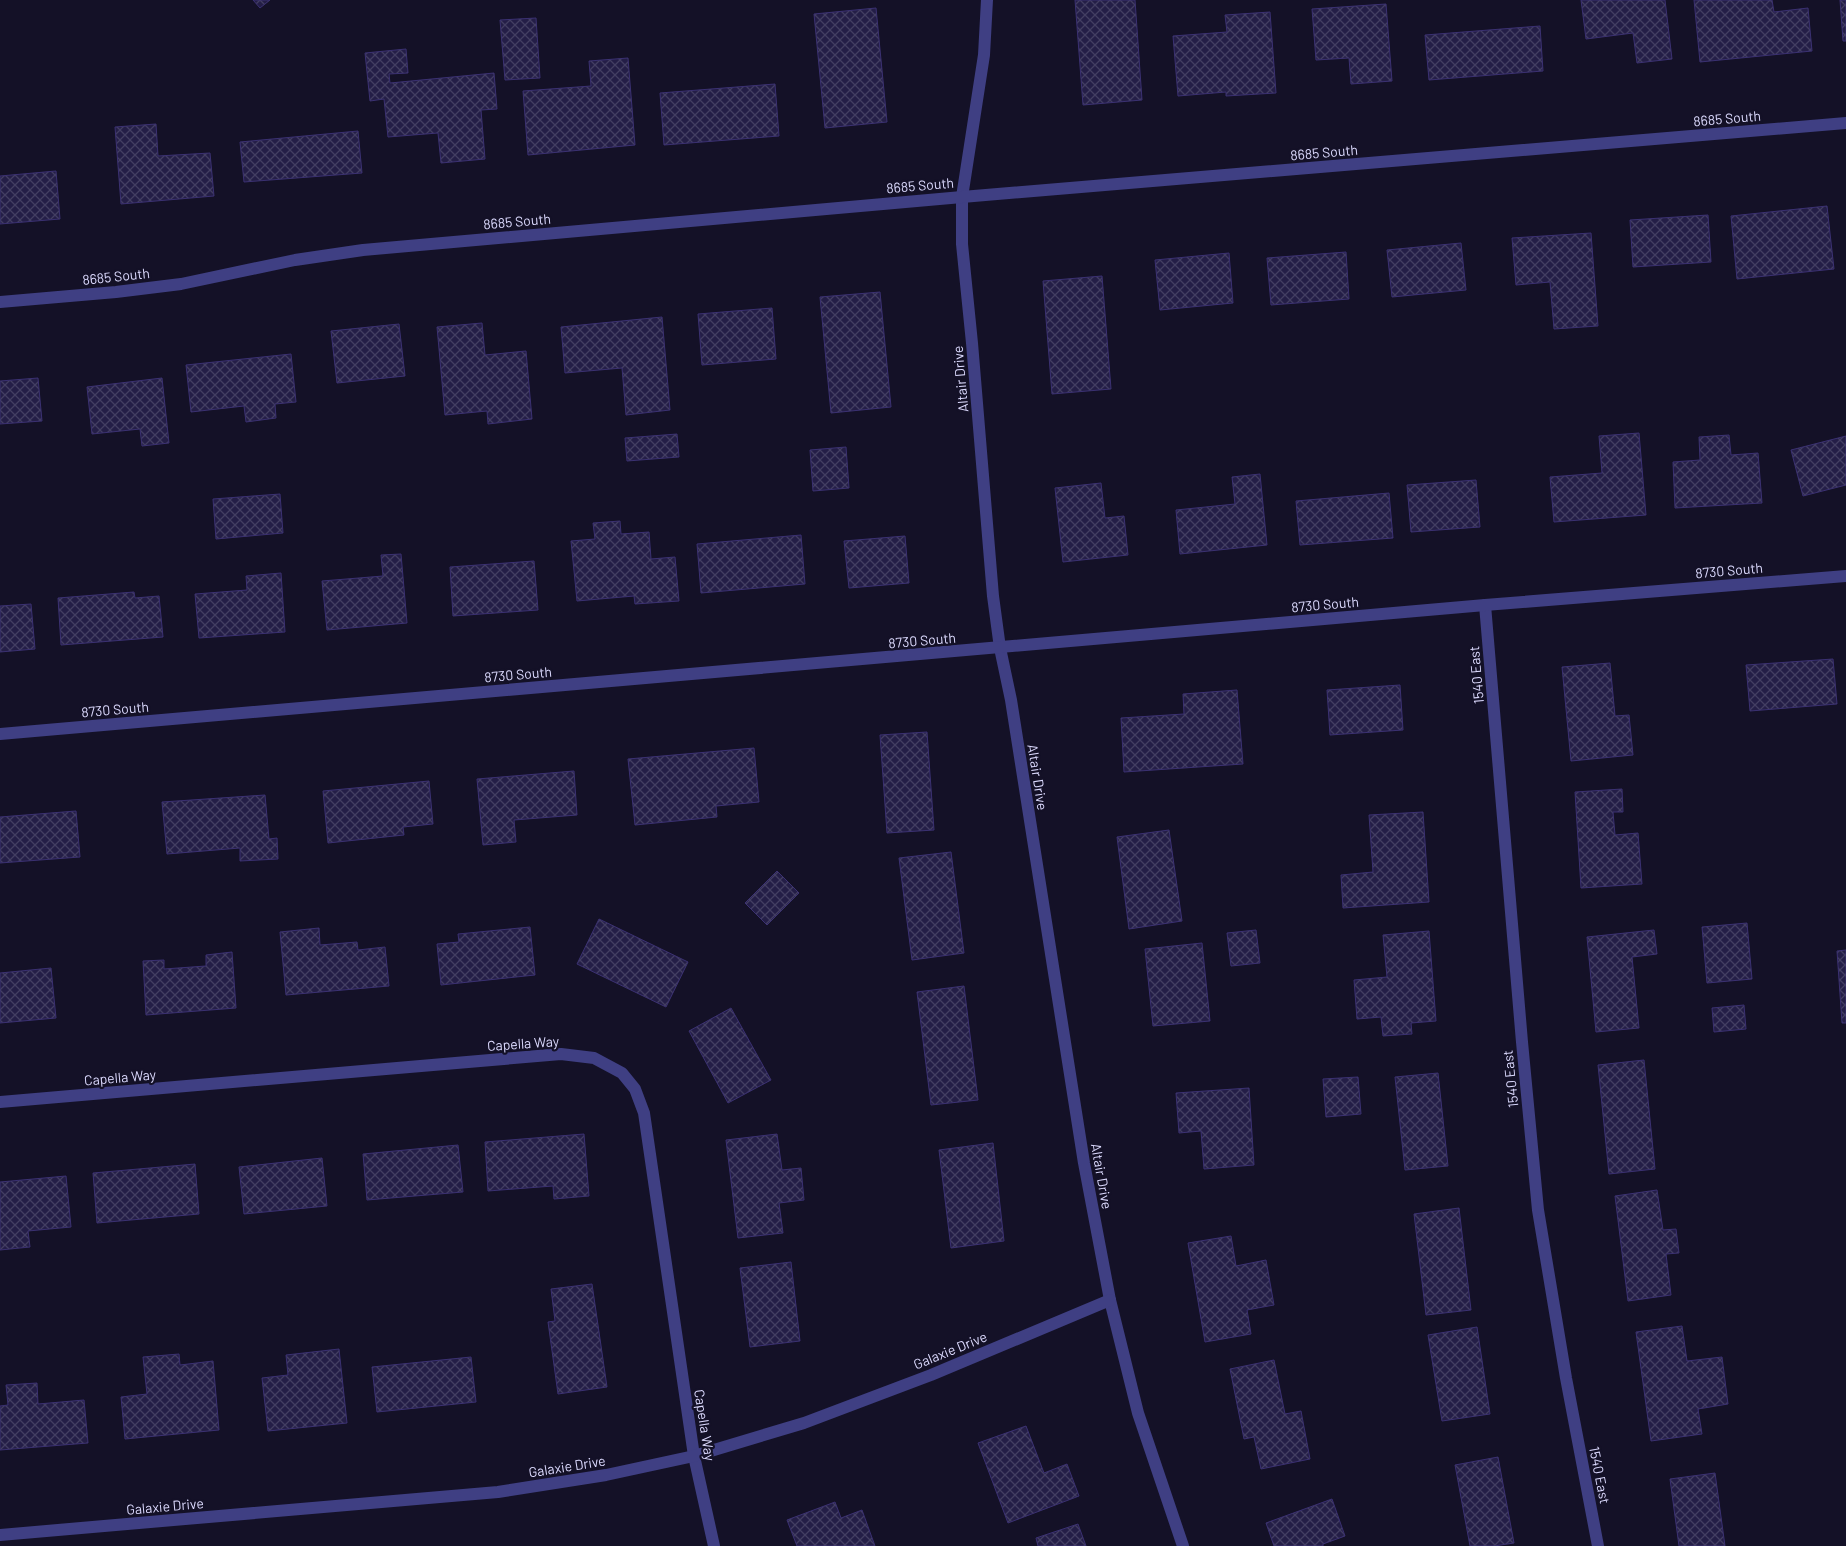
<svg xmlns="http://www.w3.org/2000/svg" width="1846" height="1546" font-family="Barlow,sans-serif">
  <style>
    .building { fill: url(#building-cross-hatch); stroke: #3b3172 }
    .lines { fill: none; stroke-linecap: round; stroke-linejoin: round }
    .street { stroke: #3f3f83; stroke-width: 12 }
    .labels { text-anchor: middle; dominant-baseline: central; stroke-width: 4.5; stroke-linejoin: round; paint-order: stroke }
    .street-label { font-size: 14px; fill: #dbd9fd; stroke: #141127 }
  </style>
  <defs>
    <pattern id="building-cross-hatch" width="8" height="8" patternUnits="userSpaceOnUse" patternTransform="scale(1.25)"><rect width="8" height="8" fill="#241e47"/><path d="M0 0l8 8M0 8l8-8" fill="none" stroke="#433e62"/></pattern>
  </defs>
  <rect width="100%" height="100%" fill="#141127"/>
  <g class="building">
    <path d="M253,0H270L260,8Z"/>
    <path d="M1075,0H1135L1142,100L1083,105Z"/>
    <path d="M1581,0H1665L1672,59L1637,63L1633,33L1586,39Z"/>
    <path d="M1694,0H1772L1774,12L1808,8L1812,51L1700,62Z"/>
    <path d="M1840,0H1846V41H1843Z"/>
    <path d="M1386,4L1392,81L1351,84L1349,58L1316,60L1312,9Z"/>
    <path d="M876,8L887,122L825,128L814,14Z"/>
    <path d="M1270,12L1276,93L1226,96V92L1178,96L1173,36L1227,32L1225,15Z"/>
    <path d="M536,18L540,78L505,80L500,20Z"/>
    <path d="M1540,26L1543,71L1429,80L1425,35Z"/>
    <path d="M406,49L408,73L389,74L390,83L494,73L497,109L481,110L485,159L441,163L438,133L388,137L384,99L370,101L365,53Z"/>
    <path d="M628,58L635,145L528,155L523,91L591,86L589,61Z"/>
    <path d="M775,84L779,136L664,145L660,93Z"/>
    <path d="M156,124L158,156L210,153L214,196L121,204L115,127Z"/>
    <path d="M358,131L362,173L244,182L240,142Z"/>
    <path d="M56,171L60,219L0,224V176Z"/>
    <path d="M1827,206L1834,269L1737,279L1731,216Z"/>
    <path d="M1708,215L1711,262L1633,267L1630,220Z"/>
    <path d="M1591,233L1598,326L1554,329L1550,282L1516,285L1512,238Z"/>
    <path d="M1461,243L1466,290L1392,297L1387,250Z"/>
    <path d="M1346,252L1349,299L1271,305L1267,258Z"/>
    <path d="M1229,253L1233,303L1160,310L1155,260Z"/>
    <path d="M1102,276L1111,389L1052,394L1043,281Z"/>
    <path d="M880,292L891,407L831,413L820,297Z"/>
    <path d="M772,308L776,359L702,365L698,314Z"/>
    <path d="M662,317L670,410L626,415L622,368L565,373L561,327Z"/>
    <path d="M482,323L485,355L526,351L532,419L488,424L487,411L445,415L437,327Z"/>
    <path d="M399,324L405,376L337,383L331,331Z"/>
    <path d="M291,354L296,402L275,404L276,418L246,422L244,406L191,412L186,365Z"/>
    <path d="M38,378L42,421L0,424V381Z"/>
    <path d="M162,378L169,443L142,446L140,429L92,434L87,387Z"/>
    <path d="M1639,433L1646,515L1554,522L1550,477L1602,473L1599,436Z"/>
    <path d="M677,434L679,457L627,461L625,438Z"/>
    <path d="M1729,435L1731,455L1758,453L1762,503L1675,508L1673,462L1700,460L1699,437Z"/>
    <path d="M1846,436V485L1803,496L1791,450Z"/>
    <path d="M846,447L849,488L813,491L810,450Z"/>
    <path d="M1260,474L1267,545L1180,554L1176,510L1235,504L1232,477Z"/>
    <path d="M1476,480L1480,527L1411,532L1407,485Z"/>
    <path d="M1101,483L1105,518L1124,516L1128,555L1063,562L1055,488Z"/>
    <path d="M1389,493L1393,538L1300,545L1296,501Z"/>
    <path d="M280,494L283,533L216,539L213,499Z"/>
    <path d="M620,521L621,534L649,532L651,559L675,557L679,601L635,604L634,596L577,601L571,541L595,539L593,523Z"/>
    <path d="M801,535L805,584L701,593L697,544Z"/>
    <path d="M905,536L909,583L849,588L844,541Z"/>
    <path d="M401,554L407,623L327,630L322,581L383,576L381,555Z"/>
    <path d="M534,561L538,610L453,616L450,567Z"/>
    <path d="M281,573L285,632L199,638L195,594L247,590L246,576Z"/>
    <path d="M134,592L135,598L159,596L163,637L61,645L58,598Z"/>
    <path d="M31,604L35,649L0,652V606Z"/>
    <path d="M1833,659L1837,704L1750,711L1746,665Z"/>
    <path d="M1610,663L1615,716L1629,715L1633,755L1571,761L1562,667Z"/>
    <path d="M1400,685L1403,730L1330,735L1327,690Z"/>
    <path d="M1237,690L1243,764L1124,772L1121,718L1184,714L1183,694Z"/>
    <path d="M927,732L934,830L887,833L880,735Z"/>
    <path d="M754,748L759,802L716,806L717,817L635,825L628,759Z"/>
    <path d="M574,771L577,815L514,820L516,842L483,845L477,779Z"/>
    <path d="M429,781L433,824L403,827L404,835L328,843L323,791Z"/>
    <path d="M1622,789L1623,812H1613L1615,835L1638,833L1642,884L1581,888L1575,792Z"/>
    <path d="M265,795L269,839L277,838L278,859L240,861V848L167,854L162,802Z"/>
    <path d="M76,811L80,857L0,863V817Z"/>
    <path d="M1423,812L1429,902L1343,908L1341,875L1373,872L1369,815Z"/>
    <path d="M1169,830L1182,921L1129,929L1117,837Z"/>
    <path d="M951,852L964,953L912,960L899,858Z"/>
    <path d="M777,871L799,893L767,925L745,903Z"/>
    <path d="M599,919L688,962L666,1007L577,964Z"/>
    <path d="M1747,923L1752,979L1707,983L1702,927Z"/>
    <path d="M530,927L535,975L441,985L437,944L459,942L458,934Z"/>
    <path d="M319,928L320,945L357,942L358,950L385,947L389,986L286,995L280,932Z"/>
    <path d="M1256,930L1260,963L1231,966L1227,933Z"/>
    <path d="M1654,930L1657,954L1632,957L1639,1028L1596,1032L1587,937Z"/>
    <path d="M1429,931L1436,1021L1411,1023L1412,1034L1383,1036L1381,1017L1357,1019L1354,980L1387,977L1383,935Z"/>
    <path d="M1202,943L1210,1021L1153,1026L1145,949Z"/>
    <path d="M1846,950V1023H1842L1837,951Z"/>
    <path d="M232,952L236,1008L146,1015L143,961L164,960V969L206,966V955Z"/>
    <path d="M51,968L56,1018L0,1023V973Z"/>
    <path d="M964,986L978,1100L931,1105L917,992Z"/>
    <path d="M1744,1005L1746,1029L1714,1032L1712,1008Z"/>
    <path d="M731,1008L771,1080L728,1103L689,1031Z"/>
    <path d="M1644,1060L1655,1169L1609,1174L1598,1065Z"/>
    <path d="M1438,1073L1448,1166L1405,1170L1395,1077Z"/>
    <path d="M1358,1077L1361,1114L1326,1117L1323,1079Z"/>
    <path d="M1249,1088L1254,1165L1204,1169L1201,1131L1179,1133L1176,1093Z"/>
    <path d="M584,1134L589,1196L554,1199L553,1186L488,1191L485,1142Z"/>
    <path d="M777,1134L782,1170L801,1168L804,1200L779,1203L783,1233L738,1238L726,1140Z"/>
    <path d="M993,1143L1004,1241L951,1248L939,1150Z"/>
    <path d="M458,1145L463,1192L367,1200L363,1154Z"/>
    <path d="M322,1158L327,1206L244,1214L239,1167Z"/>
    <path d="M195,1164L199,1214L97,1223L93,1173Z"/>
    <path d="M66,1176L71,1227L28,1231L30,1247L0,1250V1182Z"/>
    <path d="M1657,1190L1663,1230L1676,1229L1679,1253L1666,1254L1671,1295L1628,1301L1615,1196Z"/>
    <path d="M1459,1208L1471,1310L1426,1315L1414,1214Z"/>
    <path d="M1231,1236L1236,1266L1266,1260L1274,1305L1247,1310L1251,1334L1205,1342L1188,1243Z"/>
    <path d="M791,1262L800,1341L750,1347L740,1268Z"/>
    <path d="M592,1284L607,1387L558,1394L548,1322L555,1321L551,1289Z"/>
    <path d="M1682,1326L1687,1361L1722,1357L1728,1404L1698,1409L1702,1434L1651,1441L1636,1332Z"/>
    <path d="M1477,1327L1490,1414L1442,1421L1428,1335Z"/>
    <path d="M339,1349L347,1423L268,1431L262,1378L288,1375L286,1355Z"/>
    <path d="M179,1354L180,1365L213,1361L219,1430L125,1439L121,1397L147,1394L143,1357Z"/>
    <path d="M471,1357L476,1402L377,1412L372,1367Z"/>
    <path d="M1274,1360L1285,1414L1301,1411L1310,1459L1261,1469L1254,1437L1244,1439L1230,1369Z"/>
    <path d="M37,1383L38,1404L84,1400L88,1443L0,1450V1406L8,1405L6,1385Z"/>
    <path d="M1026,1426L1044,1473L1067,1464L1079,1496L1008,1523L978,1443Z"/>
    <path d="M1498,1457L1514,1543L1494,1546H1470L1455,1465Z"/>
    <path d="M1715,1473L1725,1546H1679L1670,1479Z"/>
    <path d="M1332,1499L1345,1536L1323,1544V1546H1274L1266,1523Z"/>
    <path d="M835,1502L841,1518L862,1510L875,1546H797L787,1520Z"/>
    <path d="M1078,1524L1086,1546H1038L1036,1538Z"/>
  </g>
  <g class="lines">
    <g class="street">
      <path d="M987,0L984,55L962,197V244L972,343L993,596L1000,648L1011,700L1084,1163L1110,1300L1138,1413L1183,1546"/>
      <path d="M0,302L116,292L181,284L295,260L363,250L962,197L1846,123"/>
      <path d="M1485,605L1522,1042L1538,1210L1566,1378L1598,1546"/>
      <path d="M0,734L1485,605L1846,576"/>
      <path d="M0,1102L561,1054L594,1058L622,1073L635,1089L644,1113L694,1456L714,1546"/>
      <path d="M0,1535L498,1492L606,1475L694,1456L804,1423L931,1375L1110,1300"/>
    </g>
  </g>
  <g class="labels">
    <g class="street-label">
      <text transform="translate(1727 118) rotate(-5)">8685 South</text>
      <text transform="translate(1324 152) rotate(-5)">8685 South</text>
      <text transform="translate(920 185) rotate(-5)">8685 South</text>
      <text transform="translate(517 221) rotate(-5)">8685 South</text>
      <text transform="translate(116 276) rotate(-6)">8685 South</text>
      <text transform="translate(960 379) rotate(-95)">Altair Drive</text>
      <text transform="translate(1729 570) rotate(-5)">8730 South</text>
      <text transform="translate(1325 604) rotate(-5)">8730 South</text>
      <text transform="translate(922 640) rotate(-5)">8730 South</text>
      <text transform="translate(518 674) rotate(-5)">8730 South</text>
      <text transform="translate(1476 675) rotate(-95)">1540 East</text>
      <text transform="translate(115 709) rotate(-5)">8730 South</text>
      <text transform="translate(1038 777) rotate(81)">Altair Drive</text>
      <text transform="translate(523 1043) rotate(-4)">Capella Way</text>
      <text transform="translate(120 1077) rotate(-5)">Capella Way</text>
      <text transform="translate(1510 1079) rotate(-96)">1540 East</text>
      <text transform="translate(1102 1176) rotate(80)">Altair Drive</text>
      <text transform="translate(950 1350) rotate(-22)">Galaxie Drive</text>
      <text transform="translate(705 1425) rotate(81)">Capella Way</text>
      <text transform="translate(567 1466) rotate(-9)">Galaxie Drive</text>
      <text transform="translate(1600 1475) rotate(79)">1540 East</text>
      <text transform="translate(165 1506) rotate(-5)">Galaxie Drive</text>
    </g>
  </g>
</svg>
